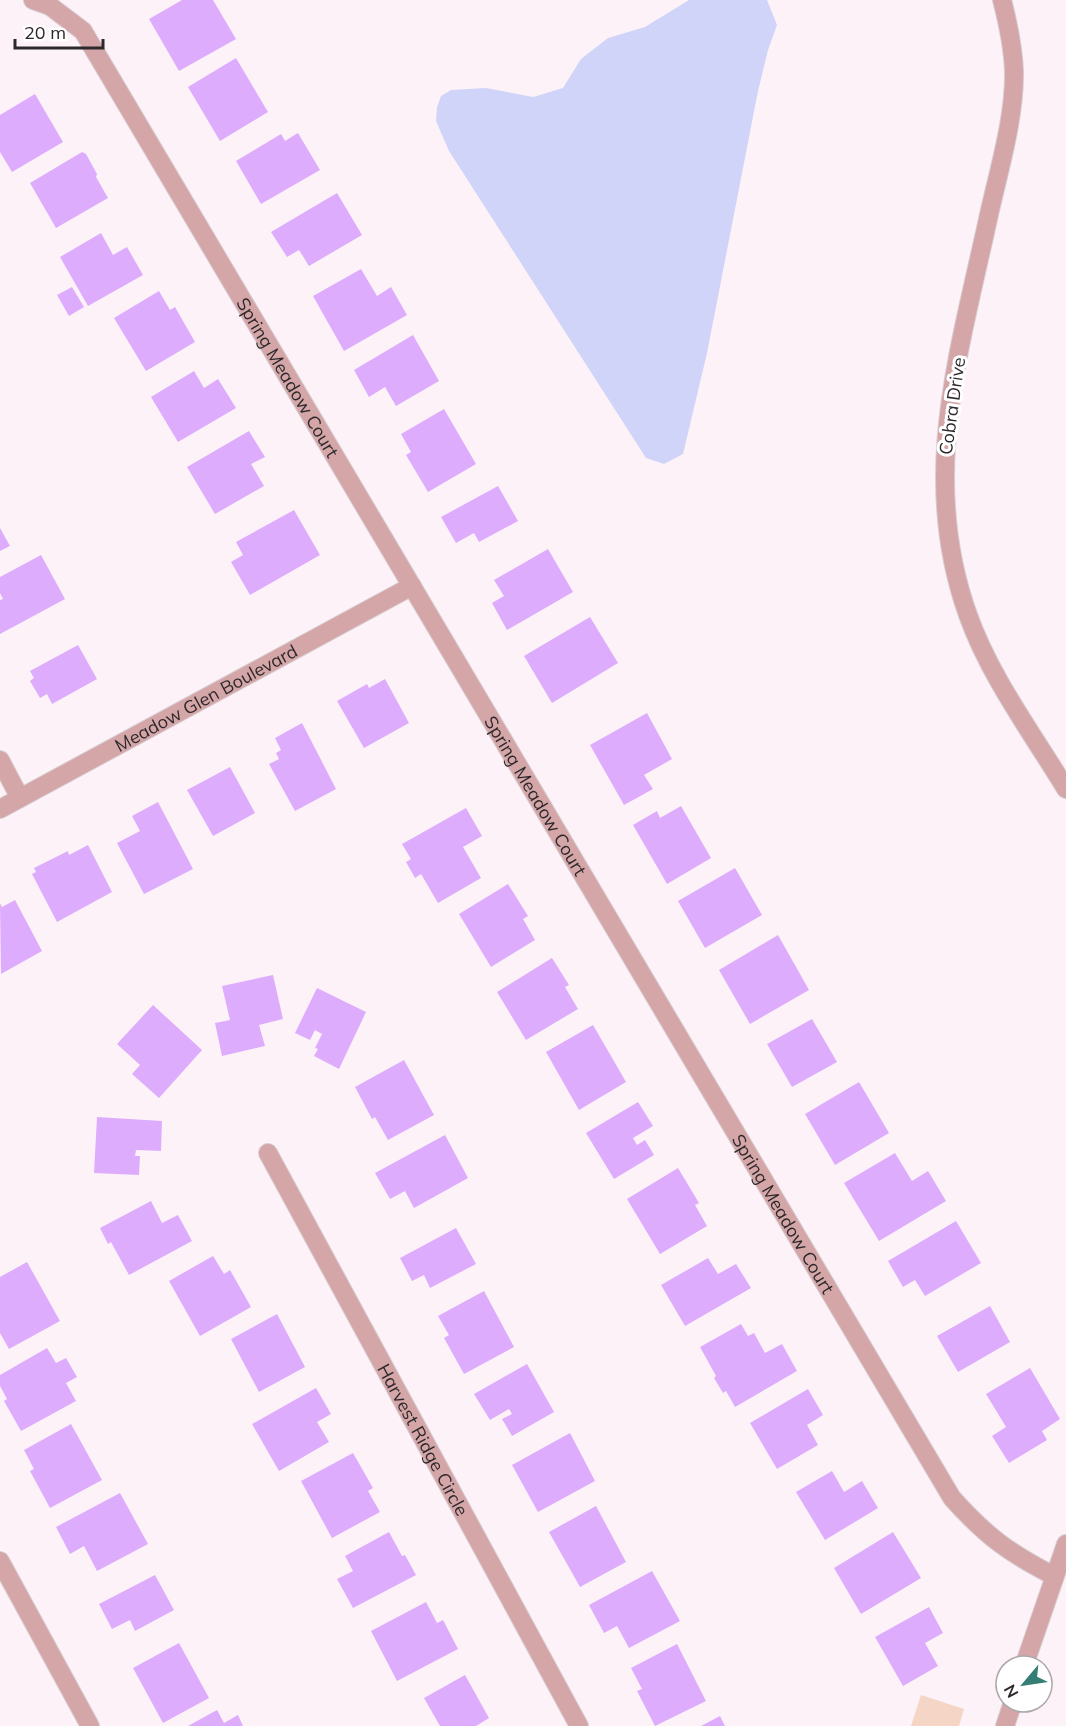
<svg xmlns="http://www.w3.org/2000/svg" width="1066" height="1726" font-family="Mulish,sans-serif">
  <style>
    .green { fill: #f5d5c6 }
    .water { fill: #d0d4f8 }
    .building { fill: #deacfd }
    .lines { fill: none; stroke-linecap: round; stroke-linejoin: round }
    .minor-casing { stroke: #d8ced3; stroke-width: 20 }
    .minor { stroke: #d4a6a8; stroke-width: 18 }
    .labels { text-anchor: middle; dominant-baseline: central; stroke-width: 6; stroke-linejoin: round; paint-order: stroke }
    .street-label { font-size: 18px; fill: #2d282a; stroke: #fff }
  </style>
  <rect width="100%" height="100%" fill="#fdf2f8"/>
  <path class="green" d="M921,1695L964,1709L959,1726H911Z"/>
  <path class="water" d="M689,0H767L777,25L768,50L758,91L707,353L683,454L664,464L646,458L449,151L436,121L437,107L441,96L451,90L486,88L533,97L563,88L581,59L608,38L645,27Z"/>
  <g class="building">
    <path d="M182,0H213L236,39L179,71L149,19Z"/>
    <path d="M236,58L268,112L220,141L188,87Z"/>
    <path d="M35,94L63,142L12,172L0,152V115Z"/>
    <path d="M298,133L320,170L261,204L236,161L281,134L285,141Z"/>
    <path d="M82,152L86,154L97,174L96,177L108,198L56,228L30,183Z"/>
    <path d="M337,193L362,235L309,266L299,250L287,257L271,232Z"/>
    <path d="M101,233L113,255L127,247L143,275L88,306L60,257Z"/>
    <path d="M361,269L377,296L391,287L407,315L344,351L313,296Z"/>
    <path d="M72,287L84,307L69,316L57,295Z"/>
    <path d="M159,291L170,310L175,307L195,342L146,371L114,318Z"/>
    <path d="M413,335L439,381L396,406L385,387L369,397L354,370Z"/>
    <path d="M194,371L204,388L218,379L236,408L178,442L151,397Z"/>
    <path d="M444,409L476,464L428,492L406,455L411,452L401,434Z"/>
    <path d="M249,431L265,457L251,464L264,486L215,514L187,467Z"/>
    <path d="M498,486L518,521L479,542L474,533L456,543L441,517Z"/>
    <path d="M294,510L320,555L250,595L231,562L243,555L236,542Z"/>
    <path d="M0,528L10,546L0,551Z"/>
    <path d="M548,549L573,592L507,630L492,603L504,596L494,580Z"/>
    <path d="M41,555L65,599L0,634V600L3,599L0,593V577Z"/>
    <path d="M590,617L618,663L552,703L524,656Z"/>
    <path d="M78,645L97,679L52,704L47,694L40,698L30,681L34,678L30,671Z"/>
    <path d="M385,679L409,723L364,748L337,701L367,684L369,688Z"/>
    <path d="M647,713L672,759L644,775L653,789L624,805L590,745Z"/>
    <path d="M302,723L336,789L295,811L269,764L279,759L276,753L281,750L275,738Z"/>
    <path d="M230,767L255,813L213,836L187,790Z"/>
    <path d="M158,802L193,869L144,894L117,843L140,831L132,816Z"/>
    <path d="M681,806L711,858L667,884L633,825L657,811L660,818Z"/>
    <path d="M466,808L482,836L463,847L481,878L438,903L421,874L415,878L406,862L411,859L402,844Z"/>
    <path d="M88,845L112,892L57,922L32,874L36,872L34,868L68,851L69,855Z"/>
    <path d="M735,868L762,915L705,948L678,901Z"/>
    <path d="M508,884L528,916L523,919L535,940L491,967L459,914Z"/>
    <path d="M15,900L42,951L1,974L0,903L2,907Z"/>
    <path d="M778,935L809,990L750,1024L719,970Z"/>
    <path d="M552,958L569,985L565,987L578,1009L526,1040L497,992Z"/>
    <path d="M273,975L283,1019L259,1025L265,1046L222,1056L215,1023L230,1020L222,986Z"/>
    <path d="M317,988L366,1012L339,1069L314,1056L318,1049L315,1048L322,1034L315,1030L310,1040L295,1033Z"/>
    <path d="M153,1005L202,1050L159,1098L132,1074L140,1065L117,1044Z"/>
    <path d="M812,1019L837,1062L792,1087L767,1044Z"/>
    <path d="M593,1025L626,1082L579,1110L546,1052Z"/>
    <path d="M404,1060L434,1115L388,1140L375,1117L372,1119L355,1087Z"/>
    <path d="M859,1082L889,1133L835,1165L805,1114Z"/>
    <path d="M638,1102L653,1126L633,1138L637,1145L645,1140L654,1155L614,1179L586,1133Z"/>
    <path d="M97,1117L162,1121L161,1151L136,1150L135,1156H140L139,1175L94,1173Z"/>
    <path d="M445,1135L468,1178L414,1208L405,1191L390,1199L375,1173Z"/>
    <path d="M895,1153L912,1181L928,1171L946,1201L879,1241L844,1183Z"/>
    <path d="M678,1168L699,1203L695,1205L707,1226L660,1254L627,1199Z"/>
    <path d="M151,1201L162,1223L178,1215L192,1241L129,1275L111,1242L108,1244L100,1228Z"/>
    <path d="M956,1221L981,1263L925,1296L915,1280L903,1287L888,1261Z"/>
    <path d="M456,1228L476,1264L430,1288L424,1275L412,1281L400,1258Z"/>
    <path d="M213,1256L224,1274L230,1270L251,1307L200,1336L169,1281Z"/>
    <path d="M708,1258L718,1274L736,1264L751,1288L685,1326L661,1285Z"/>
    <path d="M27,1262L60,1321L9,1349L0,1333V1277Z"/>
    <path d="M484,1291L514,1347L464,1374L444,1338L449,1335L438,1316Z"/>
    <path d="M990,1306L1010,1342L958,1372L937,1336Z"/>
    <path d="M277,1314L305,1367L259,1392L231,1339Z"/>
    <path d="M741,1324L748,1336L754,1333L765,1353L782,1344L797,1371L735,1407L726,1391L723,1393L714,1378L716,1376L700,1347Z"/>
    <path d="M47,1348L56,1363L66,1358L77,1377L66,1383L76,1401L21,1431L4,1401L7,1399L0,1386V1375Z"/>
    <path d="M527,1364L554,1412L512,1436L502,1419L512,1414L509,1409L490,1420L474,1394Z"/>
    <path d="M1030,1368L1060,1419L1042,1431L1047,1440L1009,1463L992,1436L1006,1427L986,1394Z"/>
    <path d="M316,1388L331,1414L317,1422L329,1442L279,1471L252,1424Z"/>
    <path d="M808,1389L823,1415L807,1425L818,1445L777,1469L750,1423Z"/>
    <path d="M71,1424L102,1480L50,1508L30,1471L34,1469L24,1450Z"/>
    <path d="M570,1433L595,1481L538,1512L512,1465Z"/>
    <path d="M353,1453L373,1488L368,1491L380,1512L332,1538L301,1481Z"/>
    <path d="M832,1471L844,1492L862,1481L878,1508L825,1540L796,1492Z"/>
    <path d="M120,1493L148,1544L97,1571L84,1546L70,1554L56,1527Z"/>
    <path d="M596,1506L626,1562L580,1587L549,1532Z"/>
    <path d="M389,1532L402,1556L405,1555L416,1575L353,1608L337,1579L353,1571L345,1556Z"/>
    <path d="M893,1532L921,1578L861,1614L834,1568Z"/>
    <path d="M652,1571L680,1621L629,1648L617,1626L604,1633L589,1605Z"/>
    <path d="M155,1575L174,1610L135,1631L130,1620L112,1629L99,1604Z"/>
    <path d="M426,1602L437,1623L443,1620L458,1649L397,1681L371,1631Z"/>
    <path d="M929,1607L943,1633L925,1643L938,1666L903,1686L875,1637Z"/>
    <path d="M179,1643L209,1698L163,1723L133,1668Z"/>
    <path d="M677,1644L706,1701L655,1726L637,1691L642,1689L631,1668Z"/>
    <path d="M465,1675L489,1718L476,1726H440L424,1698Z"/>
    <path d="M217,1710L224,1723L238,1715L243,1726H188Z"/>
    <path d="M720,1716L725,1726H701Z"/>
  </g>
  <g class="lines">
    <defs>
      <g id="minor">
        <path id="s1" d="M33,0L50,6L83,31L952,1498C986,1536 1009,1553 1054,1576"/>
        <path d="M1002,0C1008,23 1013,47 1014,71C1015,118 998,173 988,219C959,353 919,479 968,615C990,677 1032,733 1066,789"/>
        <path d="M0,760L20,798"/>
        <path id="s2" d="M0,809L412,586"/>
        <path id="s3" d="M268,1153L579,1726"/>
        <path d="M0,1561L90,1726"/>
        <path d="M1024,1666L1066,1544"/>
        <path d="M1005,1726L1013,1702"/>
      </g>
    </defs>
    <use href="#minor" class="minor-casing"/>
    <use href="#minor" class="minor"/>
  </g>
  <g class="labels">
    <g class="street-label">
      <text stroke="none"><textPath href="#s1" startOffset="462">Spring Meadow Court</textPath></text>
      <text transform="translate(952 406) rotate(-82)">Cobra Drive</text>
      <text stroke="none"><textPath href="#s2" startOffset="234">Meadow Glen Boulevard</textPath></text>
      <text stroke="none"><textPath href="#s1" startOffset="948">Spring Meadow Court</textPath></text>
      <text stroke="none"><textPath href="#s1" startOffset="1434">Spring Meadow Court</textPath></text>
      <text stroke="none"><textPath href="#s3" startOffset="326">Harvest Ridge Circle</textPath></text>
    </g>
  </g>
  <g transform="translate(1024 1684) rotate(241)"><circle r="28" fill="#ffffff" stroke="#aba9aa" stroke-width="1.5"/>
  <path d="M0-4.5L10 22L0 15L-10 22Z" fill="#367d75"/>
  <text y="-9" font-size="16" font-weight="bold" text-anchor="middle" fill="#2d282a">N</text>
  </g>
  <path d="M15 39v9h88v-9" fill="none" stroke="#2d282a" stroke-width="3"/>
  <text x="24" y="39" font-size="18" fill="#2d282a" stroke="#ffffff" stroke-width="4.5" paint-order="stroke">20 m</text>
</svg>
